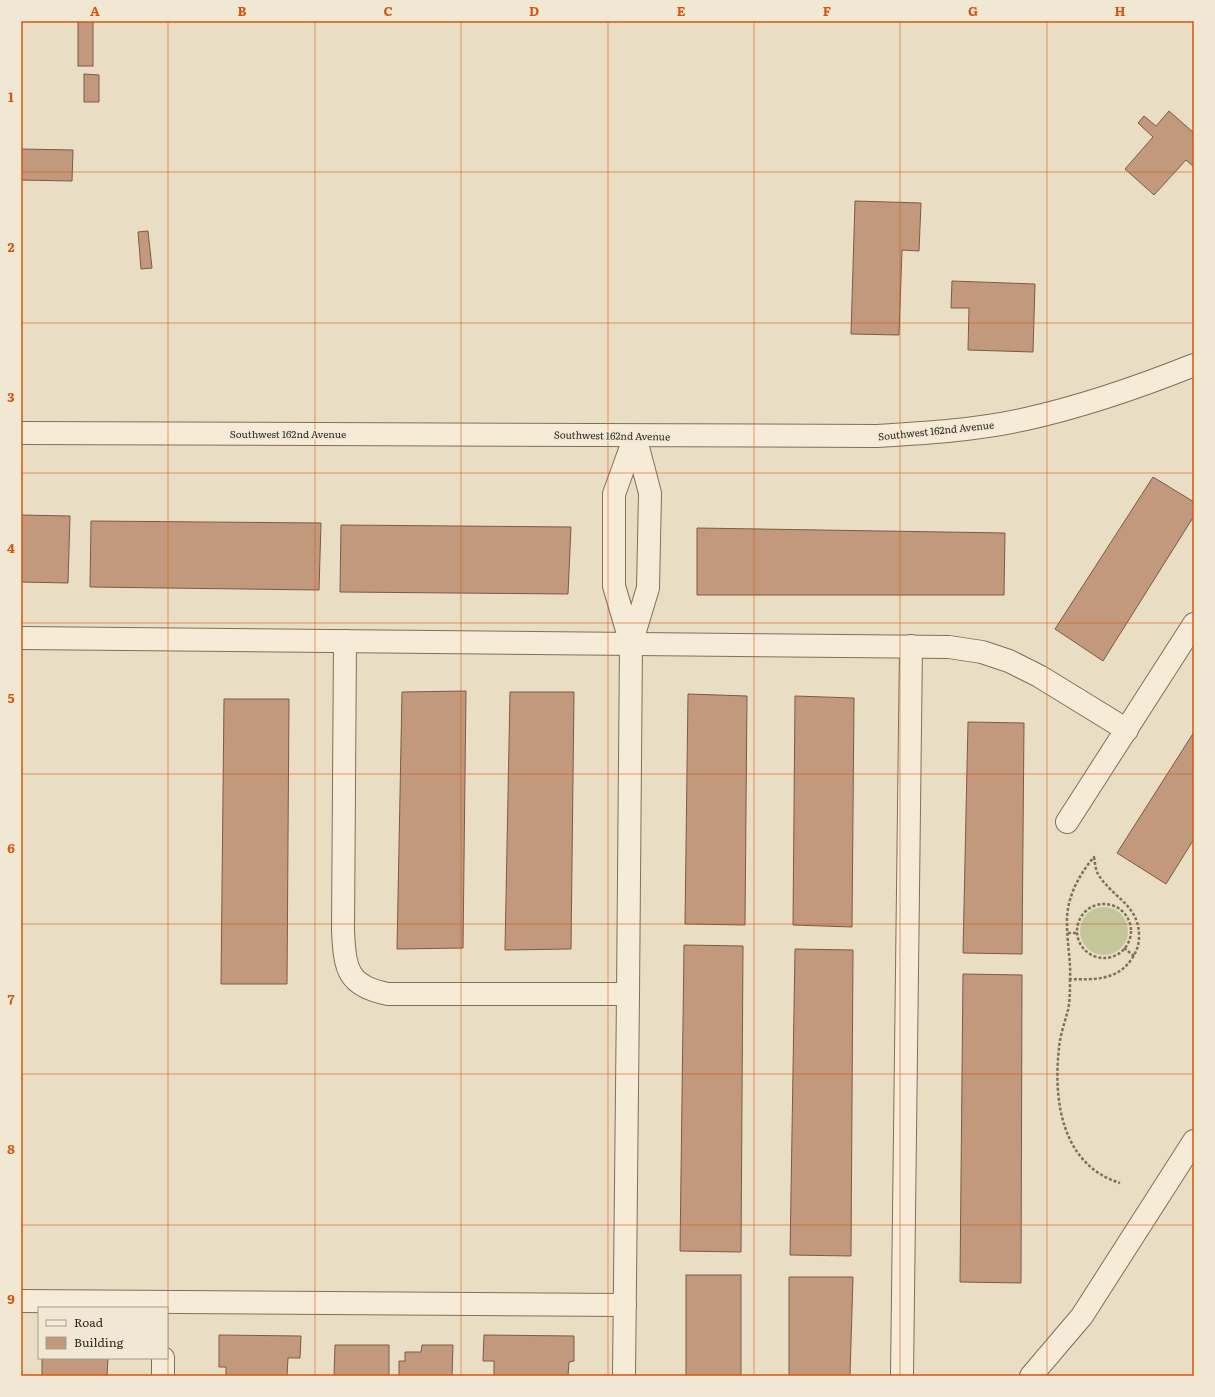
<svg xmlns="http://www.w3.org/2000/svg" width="1215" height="1397" font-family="Literata,serif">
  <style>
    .green { fill: #c2c699 }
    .building { fill: #c3997e; stroke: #7e5a45 }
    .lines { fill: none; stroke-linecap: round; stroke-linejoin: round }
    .minor-casing { stroke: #816f5c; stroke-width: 24 }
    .path { stroke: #816f5c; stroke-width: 2.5; stroke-dasharray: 3 2; stroke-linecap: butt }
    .minor { stroke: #f5ebd6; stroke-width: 22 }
    .grid { fill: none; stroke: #d6540e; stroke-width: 1; stroke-opacity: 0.55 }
    .labels { text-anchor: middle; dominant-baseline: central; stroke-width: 3; stroke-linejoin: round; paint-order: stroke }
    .street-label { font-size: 10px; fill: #33281f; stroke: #f1e8d3 }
    .neatline { fill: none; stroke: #d6540e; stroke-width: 1.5 }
    .grid-label { font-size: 13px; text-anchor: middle; font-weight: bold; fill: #d6540e }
  </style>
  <rect width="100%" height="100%" fill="#e9ddc4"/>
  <circle class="green" cx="1104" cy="931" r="24"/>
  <g class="building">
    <rect x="78" y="21" width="15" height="45"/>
    <path d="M84,74L99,75V102H84Z"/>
    <path d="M1169,111L1194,133V167L1186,160L1154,195L1125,169L1153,137L1138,123L1144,116L1156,126Z"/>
    <path d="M21,149L73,150L72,181L21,180Z"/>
    <path d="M855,201L921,203L919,251L902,250L899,335L851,334Z"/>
    <path d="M148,231L152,268L141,269L138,232Z"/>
    <path d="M952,281L1035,284L1033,352L968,350L969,308H951Z"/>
    <path d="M1153,477L1194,502V516L1103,661L1055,629Z"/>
    <path d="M21,515L70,516L68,583L21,582Z"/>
    <path d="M91,521L321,523L319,590L90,587Z"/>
    <path d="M341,525L571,527L568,594L340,592Z"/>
    <path d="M697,528L1005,533L1004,595H697Z"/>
    <path d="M466,691L463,948L397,949L402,692Z"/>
    <path d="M510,692H574L571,949L505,950Z"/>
    <path d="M688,694L747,696L745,925L685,924Z"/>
    <path d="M795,696L854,698L852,927L793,925Z"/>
    <path d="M224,699H289L287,984H221Z"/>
    <path d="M968,722L1024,723L1022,954L963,953Z"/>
    <path d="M1194,732V839L1166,884L1117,853Z"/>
    <path d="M684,945L743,946L741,1252L680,1251Z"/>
    <path d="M795,949L853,950L851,1256L790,1255Z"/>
    <path d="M963,974L1022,975L1021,1283L960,1282Z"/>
    <rect x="686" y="1275" width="55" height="101"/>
    <path d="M789,1277H853L850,1376H789Z"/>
    <path d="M219,1335L301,1336L300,1358H288L287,1376H226V1367H219Z"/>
    <path d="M484,1335L574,1336V1361L569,1362L568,1376H494V1361H483Z"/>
    <path d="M335,1345H389V1376H334Z"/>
    <path d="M422,1345H453L452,1376H399V1361H405V1352H421Z"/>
    <path d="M42,1358H108L107,1376H42Z"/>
  </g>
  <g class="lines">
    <defs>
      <g id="minor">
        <path d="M21,433L877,436C927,433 977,430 1026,419C1084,406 1139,387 1194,365"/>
        <path d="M21,638L949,647L982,652L1009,661L1039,676L1127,730"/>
        <path d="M345,641L343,931C345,969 347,986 388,994H628L631,644L648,588L650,493L635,436"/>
        <path d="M631,644L614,586V494L635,436"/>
        <path d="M1067,822L1194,624"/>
        <path d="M21,1301L625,1305"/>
        <path d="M163,1376V1358"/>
        <path d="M624,1376L628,994"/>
        <path d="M902,1376L911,646"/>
        <path d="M1031,1376L1082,1316L1194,1141"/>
      </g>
    </defs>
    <use href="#minor" class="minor-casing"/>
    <g class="path">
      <path d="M1094,857C1095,862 1095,867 1097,872C1110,897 1140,904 1139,937C1139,945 1136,953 1131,960C1117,980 1094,980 1070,979C1071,961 1067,943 1067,924C1066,899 1078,876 1094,857Z"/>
      <circle cx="1104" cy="931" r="27"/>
      <path d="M1068,933H1077"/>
      <path d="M1124,948L1134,956"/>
      <path d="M1070,979C1070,990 1070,1000 1068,1010C1065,1022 1060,1035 1059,1048C1053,1101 1062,1165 1120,1183"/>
    </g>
    <use href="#minor" class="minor"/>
  </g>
  <path class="grid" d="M168,21V1376M315,21V1376M461,21V1376M608,21V1376M754,21V1376M900,21V1376M1047,21V1376M21,172H1194M21,323H1194M21,473H1194M21,623H1194M21,774H1194M21,924H1194M21,1074H1194M21,1225H1194"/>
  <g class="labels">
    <g class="street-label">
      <text transform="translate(936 430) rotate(-6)">Southwest 162nd Avenue</text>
      <text x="288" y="433">Southwest 162nd Avenue</text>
      <text transform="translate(612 435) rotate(1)">Southwest 162nd Avenue</text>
    </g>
  </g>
  <rect width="1215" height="1397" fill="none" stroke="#f1e8d3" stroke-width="44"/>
  <rect x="38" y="1307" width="130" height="52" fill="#f1e8d3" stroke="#a59b8b"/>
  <rect x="46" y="1320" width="20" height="6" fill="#f5ebd6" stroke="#a59b8b"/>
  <text x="74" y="1327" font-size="12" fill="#33281f">Road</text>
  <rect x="46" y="1337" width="20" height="12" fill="#c3997e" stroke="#a59b8b"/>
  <text x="74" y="1347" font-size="12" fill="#33281f">Building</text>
  <rect x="22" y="22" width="1171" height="1353" class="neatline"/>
  <g class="grid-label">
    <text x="95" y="16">A</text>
    <text x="242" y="16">B</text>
    <text x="388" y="16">C</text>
    <text x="534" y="16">D</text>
    <text x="681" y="16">E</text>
    <text x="827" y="16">F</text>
    <text x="973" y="16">G</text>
    <text x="1120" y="16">H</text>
    <text x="11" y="102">1</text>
    <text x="11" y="252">2</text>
    <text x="11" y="402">3</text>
    <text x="11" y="553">4</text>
    <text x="11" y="703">5</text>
    <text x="11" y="853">6</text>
    <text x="11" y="1004">7</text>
    <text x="11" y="1154">8</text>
    <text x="11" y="1304">9</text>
  </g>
</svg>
